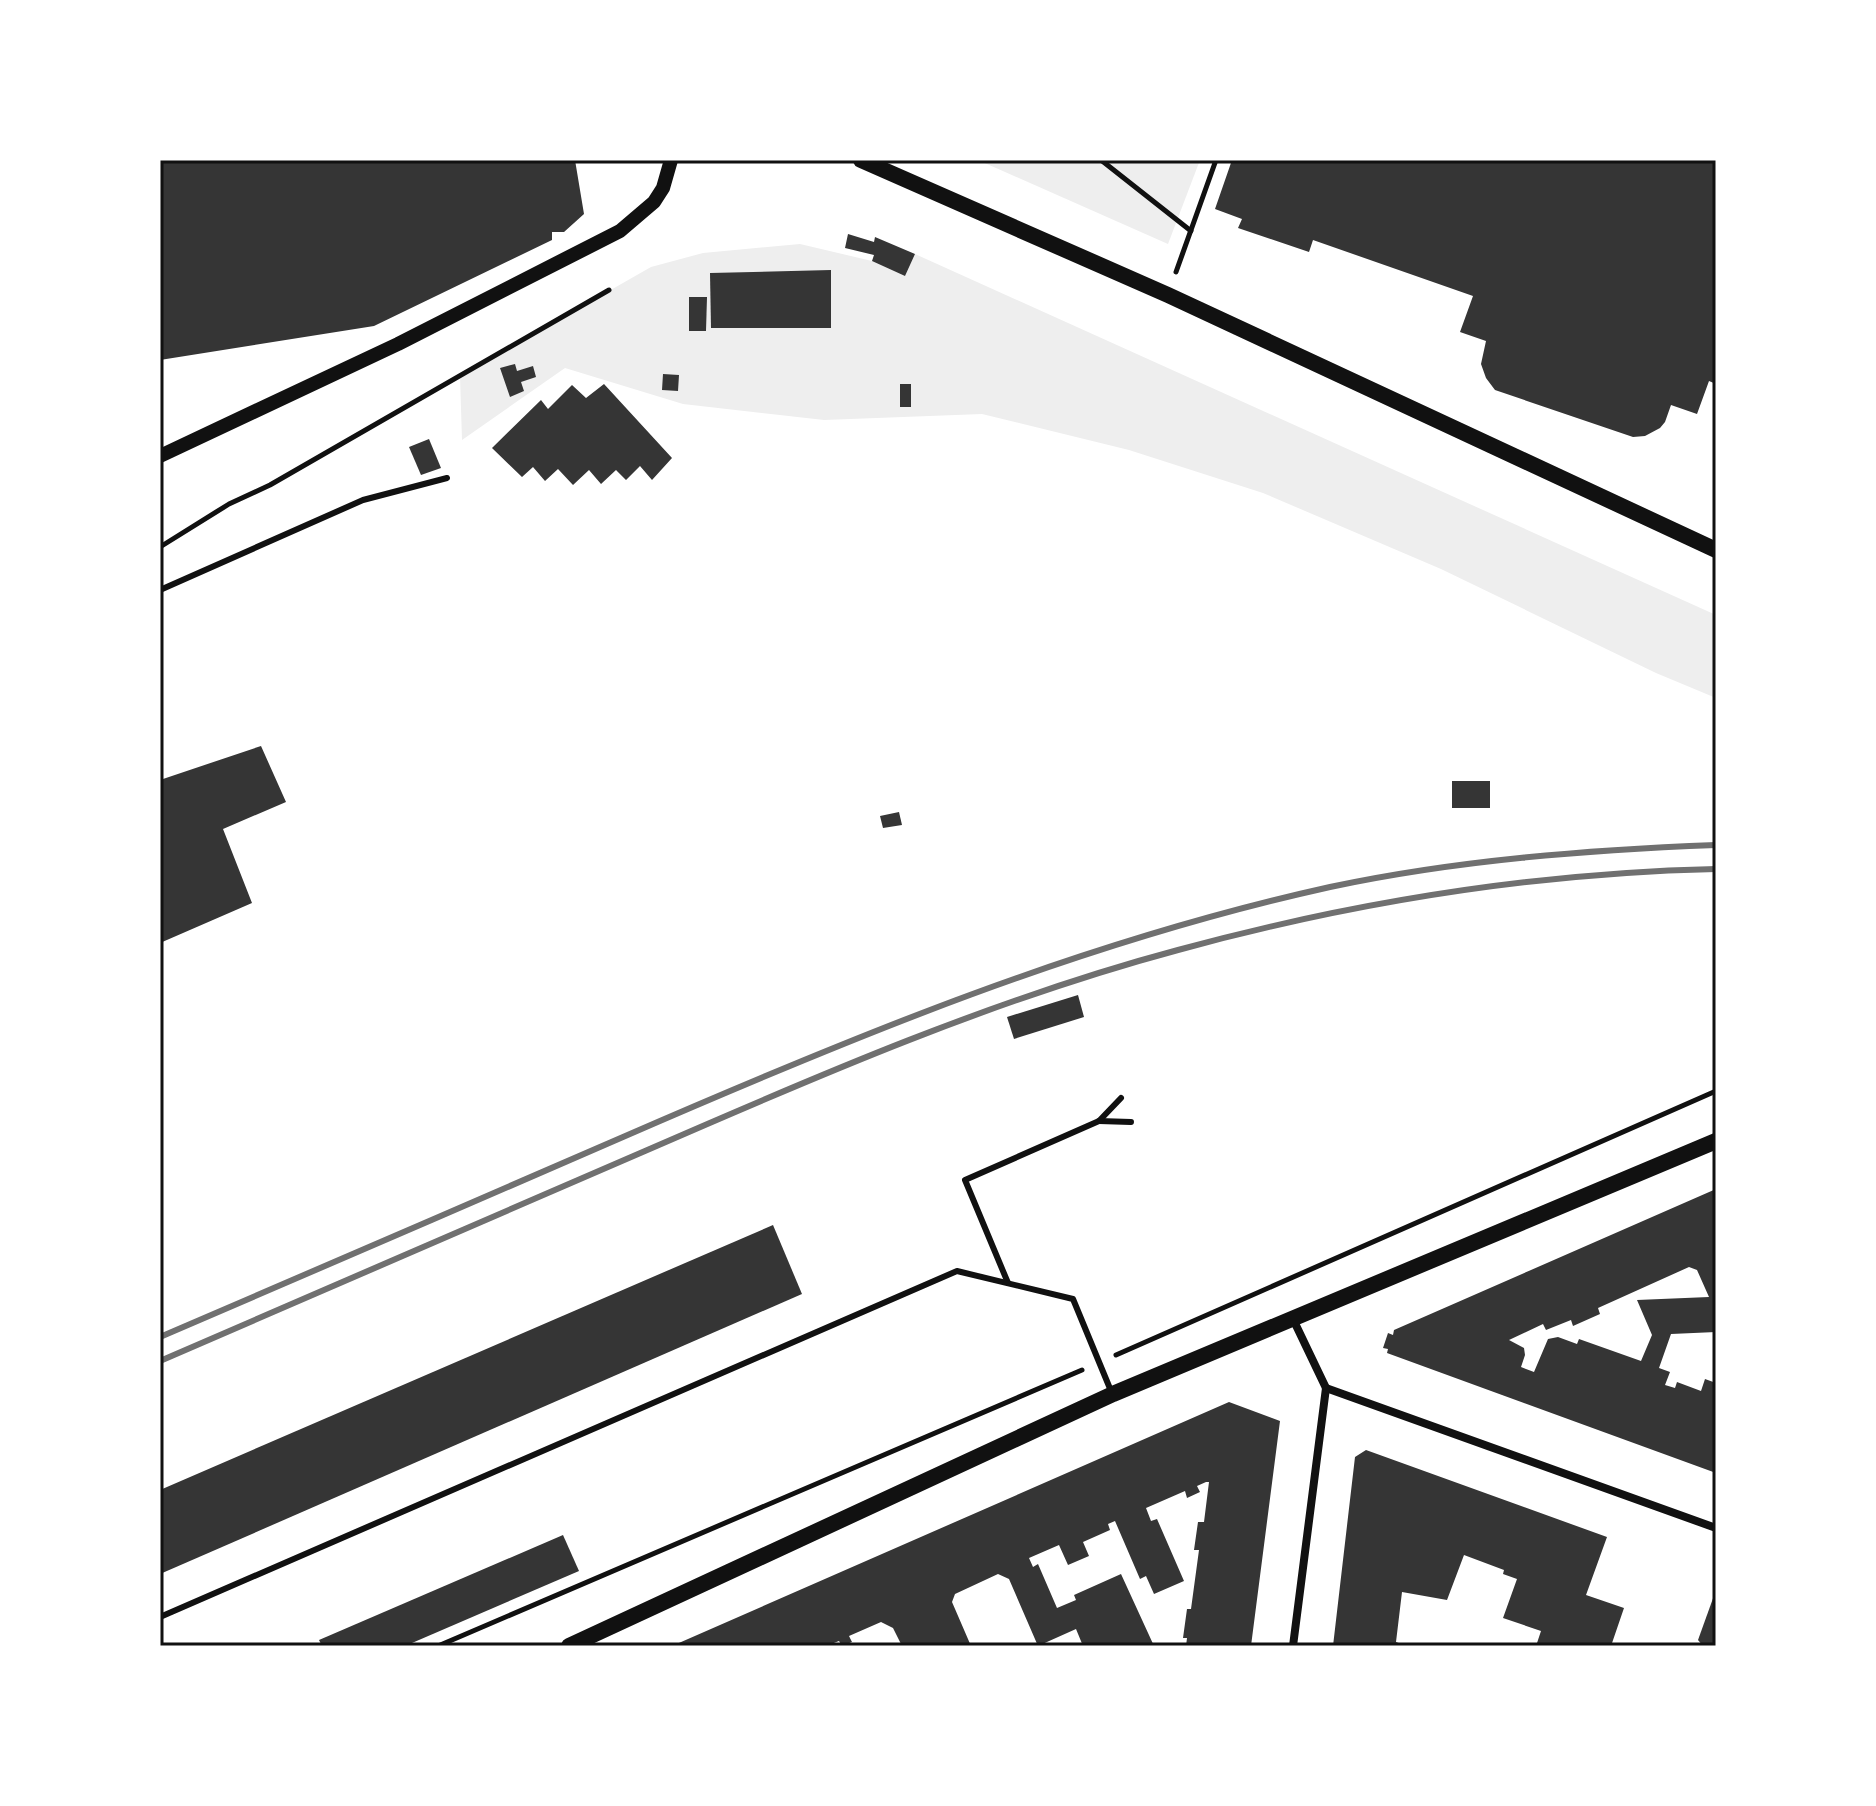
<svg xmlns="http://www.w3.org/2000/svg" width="1876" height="1806" font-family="'Zilla Slab',serif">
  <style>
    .green { fill: #eee }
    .building { fill: #353535; fill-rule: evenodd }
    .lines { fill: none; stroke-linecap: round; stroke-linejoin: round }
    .path { stroke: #111; stroke-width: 5 }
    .service { stroke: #111; stroke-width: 6 }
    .minor { stroke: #111; stroke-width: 8 }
    .tertiary { stroke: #111; stroke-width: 14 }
    .secondary { stroke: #111; stroke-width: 16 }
    .rail { stroke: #707070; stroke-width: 6 }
    .neatline { fill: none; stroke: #111; stroke-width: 3 }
  </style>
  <rect width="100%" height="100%" fill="#fff"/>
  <g class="green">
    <path d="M978,160H1200L1168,244Z"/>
    <path d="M800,244L872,261L905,276L915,254L1716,615V698L1656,673L1441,569L1263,493L1129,450L982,414L824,420L683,404L565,368L462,440L460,376L651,267L703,253Z"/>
  </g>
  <g class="building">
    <path d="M160,160H575L584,214L564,232H552V240L374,326L160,360Z"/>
    <path d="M1232,160H1716V384L1709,381L1697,414L1671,405L1665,422L1660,428L1645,436L1633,437L1495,390L1486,378L1481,364L1486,341L1460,332L1473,296L1313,240L1309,252L1238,228L1242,219L1215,209Z"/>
    <path d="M848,234L874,242L875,237L915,254L905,276L872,261L874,255L845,248Z"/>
    <path d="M831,270V328H711L710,273Z"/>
    <path d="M689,297H707L706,331H689Z"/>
    <path d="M515,364L517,371L533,366L536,377L521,382L524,391L510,397L500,368Z"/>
    <path d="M663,374L679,375L678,391L662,390Z"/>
    <path d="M604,384L672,458L652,480L640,466L626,480L616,470L601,484L589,470L573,485L558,469L545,481L533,467L522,477L492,448L541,400L548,409L572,385L586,398Z"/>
    <rect x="900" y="384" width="11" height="23"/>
    <path d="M429,439L441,468L421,475L409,447Z"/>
    <path d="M261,746L286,802L223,829L252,903L160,943V780Z"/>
    <rect x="1452" y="781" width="38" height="27"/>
    <path d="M899,812L902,825L883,828L880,816Z"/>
    <path d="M1078,995L1084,1017L1014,1039L1007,1017Z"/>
    <path d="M1716,1189V1332L1671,1334L1659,1368L1670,1372L1665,1385L1675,1388L1677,1382L1701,1391L1705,1379L1716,1383V1473L1387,1353L1388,1349L1383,1348L1388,1333L1393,1335L1394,1330ZM1689,1267L1697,1270L1709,1297L1637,1300L1652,1335L1641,1361L1579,1339L1577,1344L1558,1337L1548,1339L1534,1372L1521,1367L1525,1355L1524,1348L1509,1340L1543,1324L1546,1330L1571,1320L1573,1326L1600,1314L1598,1308Z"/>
    <path d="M773,1225L802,1294L160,1574V1490Z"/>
    <path d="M1229,1402L1280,1421L1251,1646H1186L1187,1638H1183L1187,1609H1191L1199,1550H1194L1198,1522H1204L1209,1482H1206L1197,1486L1200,1492L1187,1498L1185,1491L1146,1508L1151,1521L1157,1519L1184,1581L1154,1594L1146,1576L1140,1579L1115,1521L1108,1524L1110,1530L1083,1542L1089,1556L1068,1565L1059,1545L1029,1558L1033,1567L1038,1564L1057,1608L1076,1600L1074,1595L1121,1574L1154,1646H1083L1076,1629L1038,1646L1009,1579L998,1574L955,1594L952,1602L971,1646H902L893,1628L881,1622L849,1636L852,1642L842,1646L839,1641L826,1646H672Z"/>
    <path d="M1366,1450L1607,1537L1586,1595L1624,1608L1611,1646H1536L1541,1631L1503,1618L1517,1579L1503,1574L1504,1570L1464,1555L1447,1600L1402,1592L1396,1642L1407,1646H1333L1355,1457Z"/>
    <path d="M563,1535L579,1571L405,1646H322L319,1640Z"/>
    <path d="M1716,1590V1646H1703L1698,1640Z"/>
  </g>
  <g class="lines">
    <g class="path">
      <path d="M1101,160L1191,231"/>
      <path d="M1176,272L1216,160"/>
      <path d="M160,547L229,504L270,485L609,290"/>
      <path d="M1116,1355L1716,1091"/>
      <path d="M438,1646L1082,1370"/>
    </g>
    <g class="service">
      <path d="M160,590L363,500L447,478"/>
      <path d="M1099,1121L1131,1122"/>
      <path d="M1008,1283L965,1180L1099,1121L1121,1098"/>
      <path d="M160,1617L957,1271L1073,1299L1111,1391"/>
    </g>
    <g class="minor">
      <path d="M1326,1388L1716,1528"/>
      <path d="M1293,1646L1326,1388L1293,1319"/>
    </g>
    <path class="tertiary" d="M160,456L398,344L620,231L654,202L663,188L671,160"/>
    <g class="secondary">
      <path d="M861,160L1168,295L1716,550"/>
      <path d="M569,1646L1113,1394L1716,1141"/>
    </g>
    <g class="rail">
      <path d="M160,1337C314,1271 469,1204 623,1137C855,1036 1082,942 1330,887C1457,860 1587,850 1716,845"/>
      <path d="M160,1361C322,1291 483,1221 645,1151C819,1075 995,999 1178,950C1354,902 1534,873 1716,869"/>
    </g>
  </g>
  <rect width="1876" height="1806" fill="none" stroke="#ffffff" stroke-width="324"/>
  <rect x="162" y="162" width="1552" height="1482" class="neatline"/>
</svg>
